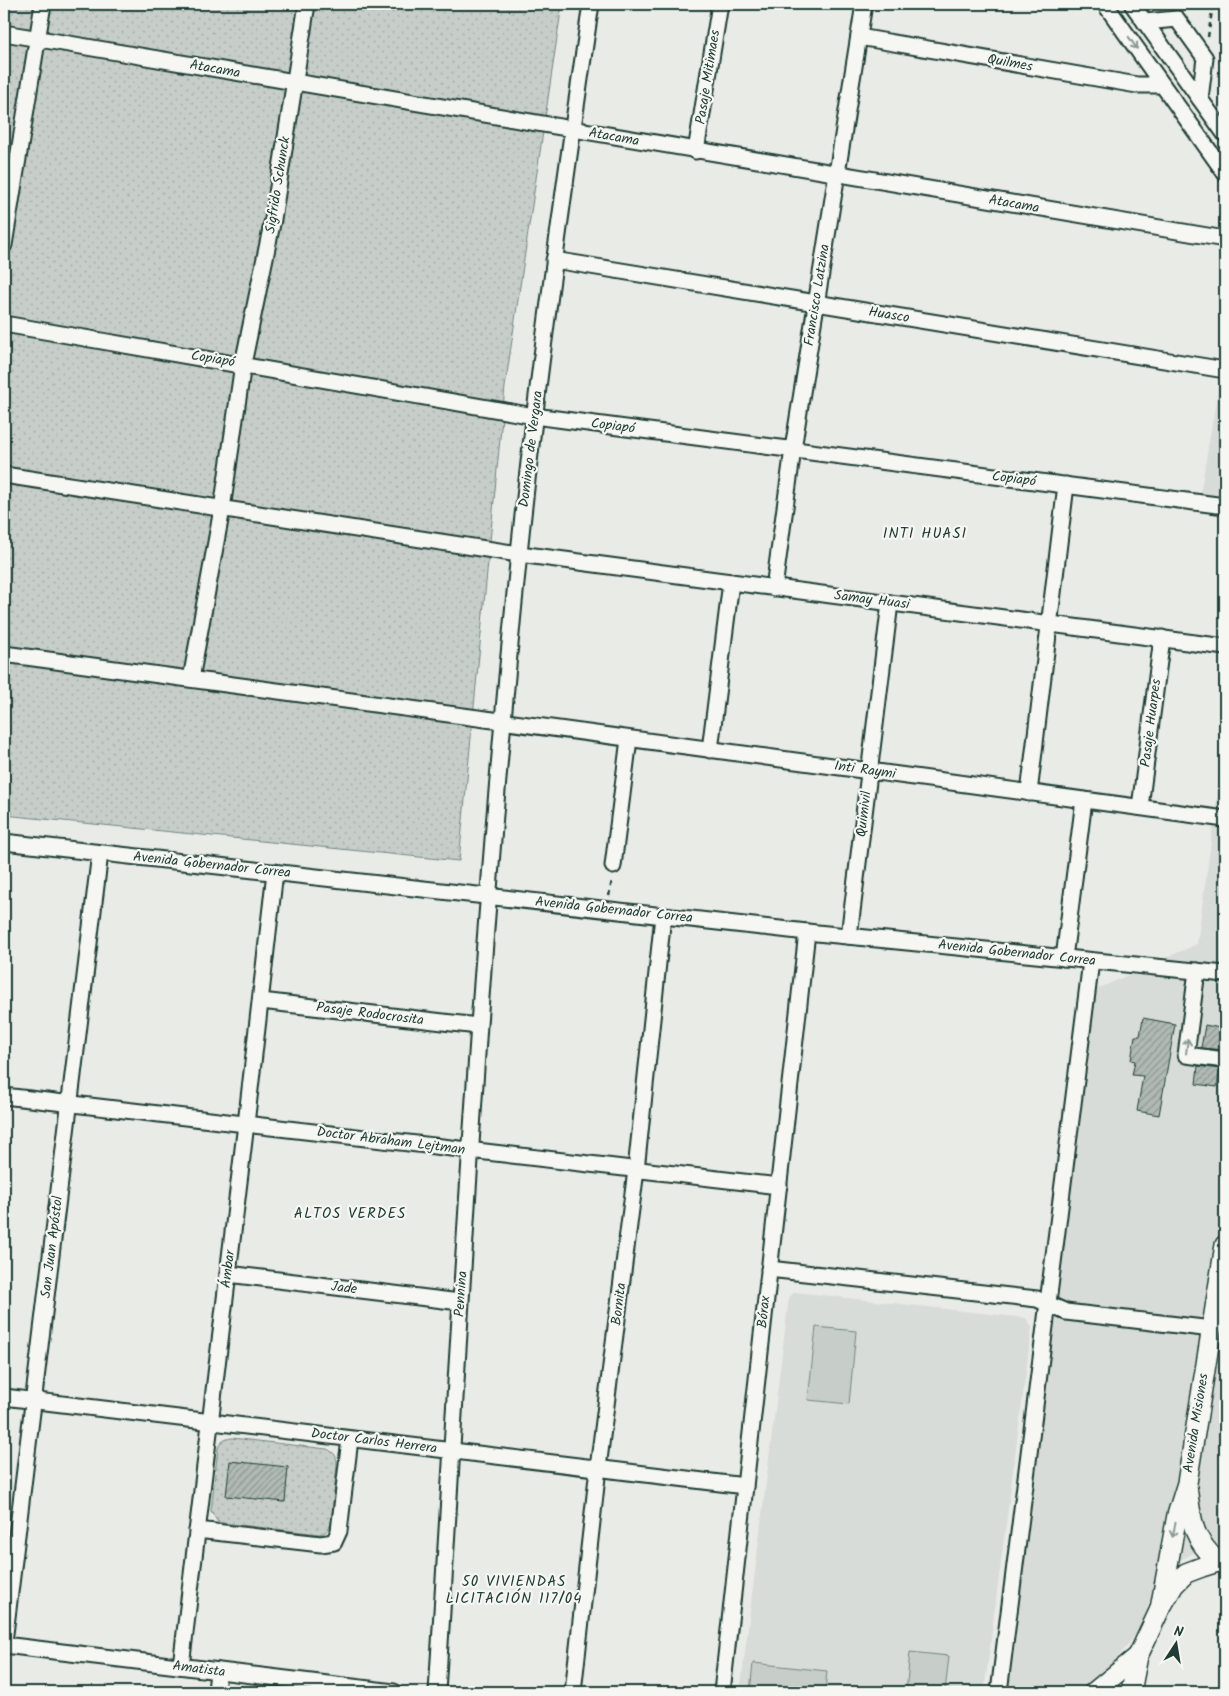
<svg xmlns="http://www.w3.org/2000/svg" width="1229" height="1696" font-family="Kalam,sans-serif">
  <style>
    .built { fill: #d8dcd8 }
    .grass { fill: url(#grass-dots); stroke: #73867e }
    .park { fill: #c7cec9; stroke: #73867e }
    .building { fill: url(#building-hatch); stroke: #1f3d34 }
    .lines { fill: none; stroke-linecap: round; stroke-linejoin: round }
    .minor-casing { stroke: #1f3d34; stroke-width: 19 }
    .major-casing { stroke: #1f3d34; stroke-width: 22 }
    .path { stroke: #1f3d34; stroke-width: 2.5; stroke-dasharray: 5 4; stroke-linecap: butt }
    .minor { stroke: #f6f6f2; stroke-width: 15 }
    .major { stroke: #f6f6f2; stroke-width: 19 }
    .oneway { stroke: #8a9a93 }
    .labels { text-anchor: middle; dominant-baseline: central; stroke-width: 4.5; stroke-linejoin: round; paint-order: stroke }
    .street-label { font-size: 14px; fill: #1f3d34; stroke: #f6f6f2 }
    .neighbourhood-label { font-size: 15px; letter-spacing: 1px; fill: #1f3d34; stroke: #f6f6f2 }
  </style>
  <defs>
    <pattern id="grass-dots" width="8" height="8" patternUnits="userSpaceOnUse" patternTransform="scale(1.25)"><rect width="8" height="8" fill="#c7cec9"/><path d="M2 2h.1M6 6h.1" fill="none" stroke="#aab2ad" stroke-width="1.8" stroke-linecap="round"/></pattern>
    <pattern id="building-hatch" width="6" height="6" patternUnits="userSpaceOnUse" patternTransform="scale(1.25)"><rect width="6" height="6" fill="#b0bab5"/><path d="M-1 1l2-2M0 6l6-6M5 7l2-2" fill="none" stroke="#8f9894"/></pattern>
  </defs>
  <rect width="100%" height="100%" fill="#e9ebe7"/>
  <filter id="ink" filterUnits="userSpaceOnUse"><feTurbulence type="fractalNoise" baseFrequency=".02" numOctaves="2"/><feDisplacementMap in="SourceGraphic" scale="10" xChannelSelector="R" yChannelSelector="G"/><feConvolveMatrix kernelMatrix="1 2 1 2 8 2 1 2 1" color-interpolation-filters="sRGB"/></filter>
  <g filter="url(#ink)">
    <g class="built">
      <path d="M1220,377L1225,378V505L1200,495Z"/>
      <path d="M1225,738V1546L1210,1544L1159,1572L1140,1630L1105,1673L1079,1692H1008L1095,990L1197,944Z"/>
      <path d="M795,1292L1026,1318L1032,1327L984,1692H740L789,1297Z"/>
    </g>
    <g class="grass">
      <path d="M4,4H562L505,387L459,861L4,815Z"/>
      <path d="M232,1438L327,1449C335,1453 337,1456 337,1465L331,1524C328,1530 326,1533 319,1534L222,1523L217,1521L211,1511L218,1448C221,1441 225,1439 232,1438Z"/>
    </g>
    <g class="park">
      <path d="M816,1327L856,1331L849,1404L808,1400Z"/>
      <path d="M910,1652L949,1656L945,1692H906Z"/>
      <path d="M753,1663L827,1671L825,1692H750Z"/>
    </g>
    <g class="building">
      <path d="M1143,1018L1175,1024L1159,1115L1137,1111L1143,1076L1132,1075L1135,1061L1131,1060L1135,1036H1140Z"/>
      <path d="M1205,1025L1225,1029L1223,1050L1201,1048Z"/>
      <path d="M1198,1066L1220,1069L1217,1087L1196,1084Z"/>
      <path d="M230,1461L288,1467L285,1502L226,1496Z"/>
    </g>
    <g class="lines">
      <defs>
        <g id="minor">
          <path d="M1105,4L1225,173"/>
          <path d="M1132,4L1225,134"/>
          <path d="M1145,22L1177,19L1205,58L1200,99"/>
          <path d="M4,33L1225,239"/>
          <path d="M859,37L1137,85H1162"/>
          <path d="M696,151L720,4"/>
          <path d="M4,245L43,4"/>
          <path d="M554,260L1225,370"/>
          <path d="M4,324L534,416L1225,506"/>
          <path d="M4,475L519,554L1225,647"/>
          <path d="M774,588L793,449L864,4"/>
          <path d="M4,654L1225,819"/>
          <path d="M191,679L222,509L243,364L273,219L307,4"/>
          <path d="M710,750L731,582"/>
          <path d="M1029,793L1066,485"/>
          <path d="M1140,807L1162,638"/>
          <path d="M4,842L807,932L1225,974"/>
          <path d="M613,866L629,739"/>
          <path d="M849,936L890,603"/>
          <path d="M1064,958L1084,800"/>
          <path d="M1197,971L1186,1055L1225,1060"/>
          <path d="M261,1001L478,1026"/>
          <path d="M4,1096L779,1186"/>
          <path d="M769,1269L1037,1299L1066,1312L1212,1329"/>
          <path d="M228,1274L460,1302"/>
          <path d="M4,1397L745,1486"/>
          <path d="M197,1530L321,1544L334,1542L339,1531L350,1439"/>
          <path d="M4,1642L100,853"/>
          <path d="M4,1645L394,1692"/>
          <path d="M181,1666C211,1402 246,1137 275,872"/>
          <path d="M216,1692L218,1671"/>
          <path d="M437,1692C461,1312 480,932 519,553C538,369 564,186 591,4"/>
          <path d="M573,1692L598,1468L636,1170L663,916"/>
          <path d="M722,1692L807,932"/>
          <path d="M999,1692L1091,961"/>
        </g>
        <g id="major">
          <path d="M1187,1487C1192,1521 1191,1537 1218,1562"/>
          <path d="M1160,1609L1177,1515L1187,1483L1225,1245"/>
          <path d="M1094,1692L1138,1656"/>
          <path d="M1131,1692L1138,1656L1160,1609L1174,1585L1186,1573L1202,1567L1218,1562L1225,1564"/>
        </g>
      </defs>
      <use href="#minor" class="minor-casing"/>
      <use href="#major" class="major-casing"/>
      <g class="path">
        <path d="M1208,37L1213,4"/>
        <path d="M609,896L612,880"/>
      </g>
      <use href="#minor" class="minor"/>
      <use href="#major" class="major"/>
    </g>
    <defs><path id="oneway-shaft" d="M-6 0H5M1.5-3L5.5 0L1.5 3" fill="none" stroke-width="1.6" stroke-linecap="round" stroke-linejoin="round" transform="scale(1.25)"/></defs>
    <g class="oneway">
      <use href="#oneway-shaft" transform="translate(1133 43) rotate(55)"/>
      <use href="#oneway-shaft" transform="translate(1187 1046) rotate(-83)"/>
      <use href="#oneway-shaft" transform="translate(1174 1530) rotate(101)"/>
    </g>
  </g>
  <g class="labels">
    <g class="street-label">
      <text transform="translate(1010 63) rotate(10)">Quilmes</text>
      <text transform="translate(215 69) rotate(10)">Atacama</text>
      <text transform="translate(708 77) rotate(-81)">Pasaje Mitimaes</text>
      <text transform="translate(614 137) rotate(10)">Atacama</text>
      <text transform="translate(278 185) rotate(-81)">Sigfrido Schunck</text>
      <text transform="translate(1014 204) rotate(10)">Atacama</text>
      <text transform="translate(817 295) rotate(-81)">Francisco Latzina</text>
      <text transform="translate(889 315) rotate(9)">Huasco</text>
      <text transform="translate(213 359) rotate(9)">Copiapó</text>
      <text transform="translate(613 426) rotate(7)">Copiapó</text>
      <text transform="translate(531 449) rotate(-83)">Domingo de Vergara</text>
      <text transform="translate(1014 479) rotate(7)">Copiapó</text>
      <text transform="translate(872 600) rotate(7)">Samay Huasi</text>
      <text transform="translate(1151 723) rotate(-83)">Pasaje Huarpes</text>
      <text transform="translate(865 770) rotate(8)">Inti Raymi</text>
      <text transform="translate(864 814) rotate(-83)">Quimivil</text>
      <text transform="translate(212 865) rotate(6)">Avenida Gobernador Correa</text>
      <text transform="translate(614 910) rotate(6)">Avenida Gobernador Correa</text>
      <text transform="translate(1017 953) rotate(6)">Avenida Gobernador Correa</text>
      <text transform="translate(370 1014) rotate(7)">Pasaje Rodocrosita</text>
      <text transform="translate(391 1141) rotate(7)">Doctor Abraham Lejtman</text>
      <text transform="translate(52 1247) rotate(-83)">San Juan Apóstol</text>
      <text transform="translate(228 1269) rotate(-83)">Ámbar</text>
      <text transform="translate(344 1288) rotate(7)">Jade</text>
      <text transform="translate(461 1294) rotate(-86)">Pennina</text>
      <text transform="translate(619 1304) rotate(-83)">Bornita</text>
      <text transform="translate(764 1312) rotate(-84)">Bórax</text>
      <text transform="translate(1196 1423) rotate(-81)">Avenida Misiones</text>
      <text transform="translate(374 1441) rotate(7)">Doctor Carlos Herrera</text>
      <text transform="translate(199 1669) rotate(7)">Amatista</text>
    </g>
    <g class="neighbourhood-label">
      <text x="925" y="534">INTI HUASI</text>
      <text x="350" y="1214">ALTOS VERDES</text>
      <text x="514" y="1582">50 VIVIENDAS<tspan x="514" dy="17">LICITACIÓN 117/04</tspan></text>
    </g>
  </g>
  <rect width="1229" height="1696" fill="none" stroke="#f6f6f2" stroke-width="20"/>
  <rect x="10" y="10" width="1209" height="1676" fill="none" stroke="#1f3d34" stroke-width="2" filter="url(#ink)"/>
  <g transform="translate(1176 1644) rotate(12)" stroke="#f6f6f2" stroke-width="4" paint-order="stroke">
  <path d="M0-4L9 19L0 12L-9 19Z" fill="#1f3d34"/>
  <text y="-8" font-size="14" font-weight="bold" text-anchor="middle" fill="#1f3d34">N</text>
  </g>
</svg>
